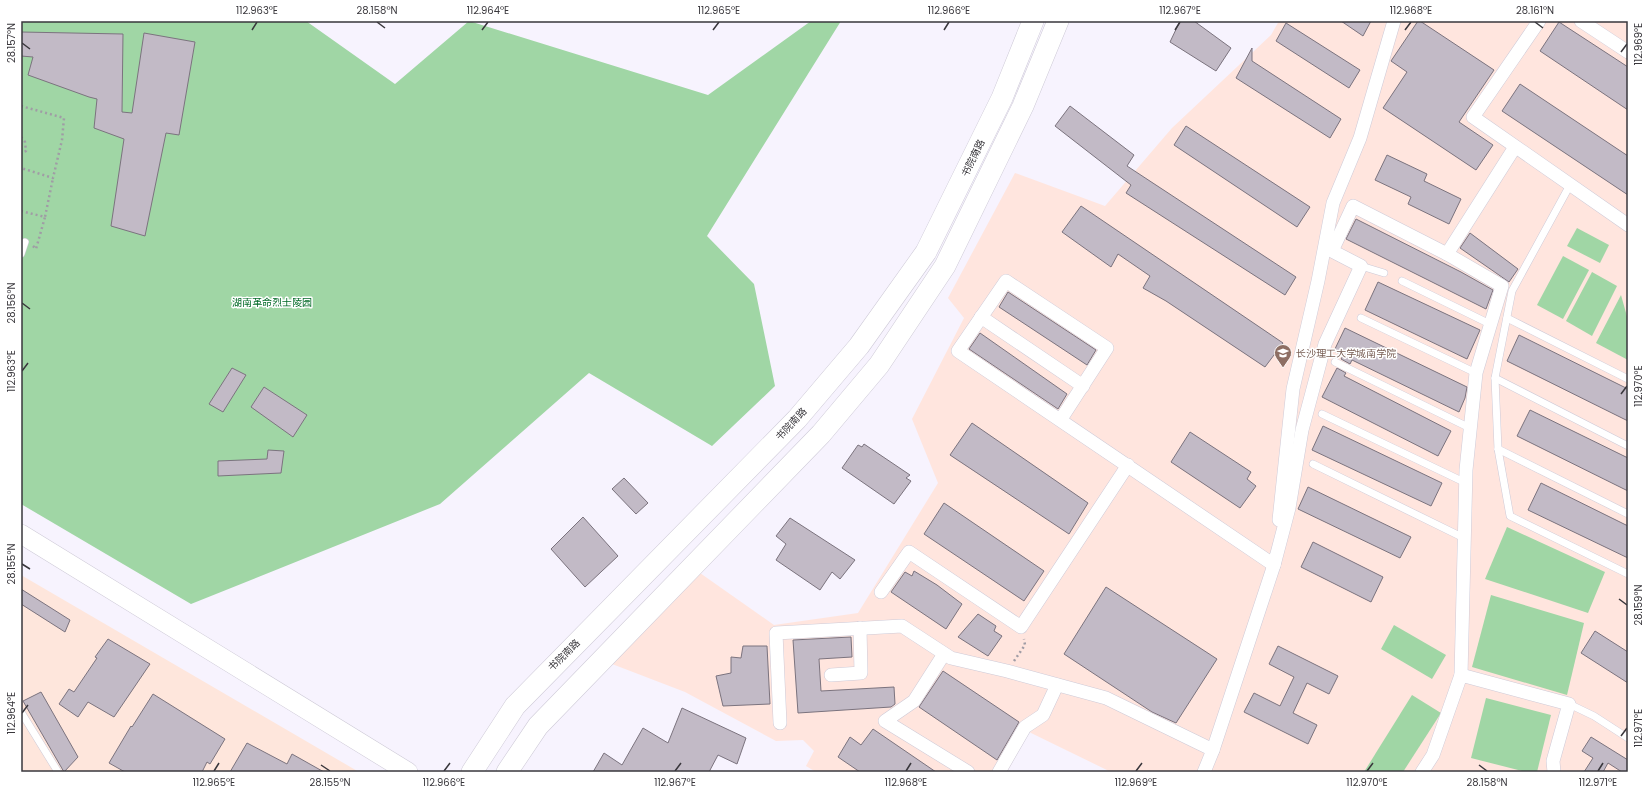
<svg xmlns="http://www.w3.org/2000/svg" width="1649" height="793" font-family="Poppins,'Noto Sans SC',sans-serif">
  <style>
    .industrial { fill: #fee6dc }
    .education { fill: #ffe5de }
    .green { fill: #a0d6a5 }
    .building { fill: #c2bac6; stroke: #7b737e }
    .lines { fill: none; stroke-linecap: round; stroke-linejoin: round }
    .lane-casing { stroke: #cecad7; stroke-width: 8 }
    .street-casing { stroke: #cecad7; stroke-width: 14 }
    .secondary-casing { stroke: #cecad7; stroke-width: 20 }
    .primary-casing { stroke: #cecad7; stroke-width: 22 }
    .path { stroke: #a09ca5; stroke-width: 2.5; stroke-dasharray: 2 3; stroke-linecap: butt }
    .lane { stroke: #fff; stroke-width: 7 }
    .street { stroke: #fff; stroke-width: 13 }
    .secondary { stroke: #fff; stroke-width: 19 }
    .primary { stroke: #fff; stroke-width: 21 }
    .ticks { fill: none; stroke: #39373c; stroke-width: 1.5 }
    .labels { text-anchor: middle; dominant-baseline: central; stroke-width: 3; stroke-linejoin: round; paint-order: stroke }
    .street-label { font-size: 10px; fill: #39373c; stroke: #fff }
    .park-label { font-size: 10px; fill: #016925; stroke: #fff }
    .education-label { font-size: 10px; fill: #785e54; stroke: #fff; text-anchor: start }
    .neatline { fill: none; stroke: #39373c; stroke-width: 1.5 }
    .ticks-label { font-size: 10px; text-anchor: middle; fill: #39373c }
  </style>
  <rect width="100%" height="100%" fill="#f7f3fe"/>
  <path class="industrial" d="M21,575L359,772H21Z"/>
  <path class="education" d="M1279,21H1628V772H1111L1029,732L1007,772H816L806,766L814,751L803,740L776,741L685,692L612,664L700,573L774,625L858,613L938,483L912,419L964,318L948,298L1015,173L1105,206L1172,128L1271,35Z"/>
  <g class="green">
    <path d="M21,21H306L395,84L469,21L708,95L811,21H841L707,236L754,284L775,386L712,446L589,373L440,504L191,604L21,504Z"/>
    <path d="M1577,228L1609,245L1600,263L1567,246Z"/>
    <path d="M1563,256L1589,270L1563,319L1537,305Z"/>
    <path d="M1592,272L1617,286L1592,336L1566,321Z"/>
    <path d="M1621,295L1628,320V360L1596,343Z"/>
    <path d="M1507,527L1605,572L1588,613L1485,579Z"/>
    <path d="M1491,595L1584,623L1567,695L1472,667Z"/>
    <path d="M1394,625L1446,655L1432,679L1381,649Z"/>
    <path d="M1412,695L1441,713L1403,772H1364Z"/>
    <path d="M1486,698L1551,715L1537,772H1526L1471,758Z"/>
  </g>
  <g class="building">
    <path d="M1180,21H1194L1231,48L1216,71L1170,42Z"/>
    <path d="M1341,21H1371L1363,36Z"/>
    <path d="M1418,21H1420L1494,70L1459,122L1493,145L1476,170L1383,108L1407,72L1391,61Z"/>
    <path d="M1559,22L1628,67V110L1540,51Z"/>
    <path d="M1286,23L1360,70L1349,88L1276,41Z"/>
    <path d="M21,32L123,34L122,112L132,113L144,33L195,42L179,135L166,133L145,236L111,226L124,139L94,128L97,99L89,97L28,75L33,57L21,56Z"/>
    <path d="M1252,48V61L1341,119L1330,138L1236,78Z"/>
    <path d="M1520,84L1628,156V195L1502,111Z"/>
    <path d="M1070,106L1134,155L1127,166L1296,277L1285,295L1126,193L1131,185L1055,126Z"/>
    <path d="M1186,126L1310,207L1297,227L1174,145Z"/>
    <path d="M1387,155L1427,174L1424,181L1461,199L1449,224L1408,204L1411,197L1375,180Z"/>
    <path d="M1081,206L1283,343L1265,367L1166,301L1143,288L1150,276L1118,254L1111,267L1062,232Z"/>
    <path d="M1356,219L1461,272L1493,290L1486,309L1346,239Z"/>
    <path d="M1470,233L1518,269L1509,282L1460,248Z"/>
    <path d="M1378,282L1480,330L1467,359L1365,310Z"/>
    <path d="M1008,292L1096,350L1087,365L999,307Z"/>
    <path d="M1345,328L1467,387L1465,398L1459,412L1352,360L1350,364L1341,359L1343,356L1334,351Z"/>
    <path d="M980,333L1067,394L1058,409L969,349Z"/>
    <path d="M1519,335L1628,389V421L1507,361Z"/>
    <path d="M232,368L246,375L223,412L209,404Z"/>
    <path d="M1337,368L1346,373L1344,376L1451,431L1438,456L1322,397Z"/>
    <path d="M264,387L307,415L293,437L251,407Z"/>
    <path d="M1530,410L1628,458V491L1517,436Z"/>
    <path d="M972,423L1088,503L1069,534L950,455Z"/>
    <path d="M1323,426L1442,483L1431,506L1312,450Z"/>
    <path d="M1190,432L1251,472L1247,479L1256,486L1240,508L1171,462Z"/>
    <path d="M864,444L910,475L906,478L911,481L894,504L842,468L858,445L862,447Z"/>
    <path d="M268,450L284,451L281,473L218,476V461L267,459Z"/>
    <path d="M624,478L648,503L636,514L612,489Z"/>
    <path d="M1541,483L1628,526V558L1528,510Z"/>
    <path d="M1308,487L1411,537L1400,558L1298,509Z"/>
    <path d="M944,503L1044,571L1024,601L924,534Z"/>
    <path d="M583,517L618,556L585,587L551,549Z"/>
    <path d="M790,518L855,560L840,579L832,572L820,590L776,560L786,544L776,536Z"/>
    <path d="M1313,542L1383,577L1371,602L1301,567Z"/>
    <path d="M914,571L937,585L962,604L946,629L891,592L905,572L912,576Z"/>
    <path d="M1106,587L1217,659L1176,723L1152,712L1064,654Z"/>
    <path d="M21,589L70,620L65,632L21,604Z"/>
    <path d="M978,614L996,626L994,631L1002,636L988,656L958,637Z"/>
    <path d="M1595,631L1628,652V683L1581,653Z"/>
    <path d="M851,637L852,657L819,659L821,691L894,687L895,704L891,707L798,713L793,640Z"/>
    <path d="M108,639L150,664L114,717L88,702L78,717L59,704L69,689L74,692L97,658L95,657Z"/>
    <path d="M743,646H767L770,704L723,706L716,676L731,673V657L741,658Z"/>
    <path d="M1278,646L1338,676L1329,694L1307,683L1293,713L1317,725L1308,744L1244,712L1254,693L1280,706L1294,677L1269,664Z"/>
    <path d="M943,671L1019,722L997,760L919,707Z"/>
    <path d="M41,692L78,757L64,772L23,701Z"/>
    <path d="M153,694L225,739L210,764L207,762L202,772H125L109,763L131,726L132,727Z"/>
    <path d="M682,708L746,738L737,764L718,755L709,772H593L604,753L622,765L643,728L668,743Z"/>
    <path d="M873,729L936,772H860L838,757L850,737L861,745Z"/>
    <path d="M1591,737L1628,760V772H1622L1608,763L1603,772H1584L1593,758L1582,751Z"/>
    <path d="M247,743L287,764L292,754L324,772H230Z"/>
  </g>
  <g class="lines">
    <defs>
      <g id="lane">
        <path d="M1570,185L1512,291L1495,378L1498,449L1510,516L1628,574"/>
        <path d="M21,254L25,242"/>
        <path d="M1361,266L1384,273"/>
        <path d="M1402,281L1490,324"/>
        <path d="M1361,318L1476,373"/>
        <path d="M1507,318L1628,379"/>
        <path d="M1335,362L1470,428"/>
        <path d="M1495,378L1628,446"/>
        <path d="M1322,414L1466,483"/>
        <path d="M1498,449L1628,514"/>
        <path d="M1313,464L1464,538"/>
        <path d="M1569,704L1594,716L1628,738"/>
        <path d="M21,712L58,772"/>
      </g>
      <g id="street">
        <path d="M1539,21L1473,117L1628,225"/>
        <path d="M1581,21L1628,52"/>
        <path d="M981,317L1083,386"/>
        <path d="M1061,419L1107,348L1006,281L958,351L1274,565L1289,508L1302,430L1325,344L1361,266L1332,251L1353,206L1447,254"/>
        <path d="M1279,520L1293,389L1318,281L1333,203L1360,138L1394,21"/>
        <path d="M881,592L909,552L1021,627L1128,465"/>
        <path d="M944,654L914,701L885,721L968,772"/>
        <path d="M831,675L861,673L860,628"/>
        <path d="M1461,675L1466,470L1476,373L1502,286L1447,254L1515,147"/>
        <path d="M780,723L776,633L902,626L951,658L1007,671L1106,698L1213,750"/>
        <path d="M999,772L1025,727L1043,715L1057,685"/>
        <path d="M1204,772L1213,750L1274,565L1275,558"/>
        <path d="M1422,772L1433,755L1461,675L1569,704L1553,761L1554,772"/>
      </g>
      <path id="secondary" d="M21,534L408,772"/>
      <g id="primary">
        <path d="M472,772L515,706L797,419L859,346L926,252L1002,98L1033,21"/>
        <path d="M507,772L538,726L821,434L879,365L945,266L1023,106L1058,21"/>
      </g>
    </defs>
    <use href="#lane" class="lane-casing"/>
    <use href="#street" class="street-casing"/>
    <use href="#secondary" class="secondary-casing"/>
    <use href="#primary" class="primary-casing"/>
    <g class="path">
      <path d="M21,106L64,118L62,140L53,178L21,168"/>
      <path d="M21,137L25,142L26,151L21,153"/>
      <path d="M21,211L45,217L53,178"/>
      <path d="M33,246L36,249L45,217"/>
      <path d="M1014,661L1025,645L1024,639"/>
    </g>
    <use href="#lane" class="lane"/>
    <use href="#street" class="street"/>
    <use href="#secondary" class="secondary"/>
    <use href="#primary" class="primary"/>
  </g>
  <path class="ticks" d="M377,22L385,28M1535,22L1543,28M252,30L257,22M482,30L488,22M713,30L719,22M944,30L949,22M1175,30L1180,22M1405,30L1411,22M22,43L30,49M1621,52L1627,44M22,303L30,309M22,371L28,363M1621,394L1627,386M22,564L30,569M1619,599L1627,605M22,713L28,705M1621,736L1627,728M321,765L330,771M1479,765L1487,771M214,771L219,763M444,771L450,763M675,771L681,763M906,771L911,763M1136,771L1142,763M1367,771L1373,763M1598,771L1603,763"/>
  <defs>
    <symbol id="university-pin" viewBox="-11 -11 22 30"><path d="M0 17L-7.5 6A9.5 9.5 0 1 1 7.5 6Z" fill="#8d6e63" stroke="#fff"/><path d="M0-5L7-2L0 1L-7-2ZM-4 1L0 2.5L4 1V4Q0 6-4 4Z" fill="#fff"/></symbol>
  </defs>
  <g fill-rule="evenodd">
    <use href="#university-pin" x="1273" y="343" width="20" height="27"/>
  </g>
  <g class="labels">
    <g class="street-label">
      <text transform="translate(973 158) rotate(-64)">书院南路</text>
      <text transform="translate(791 424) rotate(-47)">书院南路</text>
      <text transform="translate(564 655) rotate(-45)">书院南路</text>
    </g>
    <g class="park-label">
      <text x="272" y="302">湖南革命烈士陵园</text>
    </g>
    <g class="education-label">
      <text x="1296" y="353">长沙理工大学城南学院</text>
    </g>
  </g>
  <rect width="1649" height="793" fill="none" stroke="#ffffff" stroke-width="44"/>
  <rect x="22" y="22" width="1605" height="749" class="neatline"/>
  <g class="ticks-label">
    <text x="257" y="14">112.963°E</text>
    <text x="377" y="14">28.158°N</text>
    <text x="488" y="14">112.964°E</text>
    <text x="719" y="14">112.965°E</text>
    <text x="949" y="14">112.966°E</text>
    <text x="1180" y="14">112.967°E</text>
    <text x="1411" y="14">112.968°E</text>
    <text x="1535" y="14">28.161°N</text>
    <text transform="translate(11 43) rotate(-90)" y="4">28.157°N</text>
    <text transform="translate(1638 44) rotate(-90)" y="4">112.969°E</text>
    <text transform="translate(11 303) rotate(-90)" y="4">28.156°N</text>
    <text transform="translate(11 371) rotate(-90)" y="4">112.963°E</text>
    <text transform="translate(1638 386) rotate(-90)" y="4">112.970°E</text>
    <text transform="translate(11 564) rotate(-90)" y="4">28.155°N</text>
    <text transform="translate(1638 605) rotate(-90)" y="4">28.159°N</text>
    <text transform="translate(11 713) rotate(-90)" y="4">112.964°E</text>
    <text transform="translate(1638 728) rotate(-90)" y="4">112.971°E</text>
    <text x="214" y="786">112.965°E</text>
    <text x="330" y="786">28.155°N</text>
    <text x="444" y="786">112.966°E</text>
    <text x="675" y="786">112.967°E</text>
    <text x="906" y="786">112.968°E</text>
    <text x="1136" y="786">112.969°E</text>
    <text x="1367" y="786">112.970°E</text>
    <text x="1487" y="786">28.158°N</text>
    <text x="1598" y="786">112.971°E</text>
  </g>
</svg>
